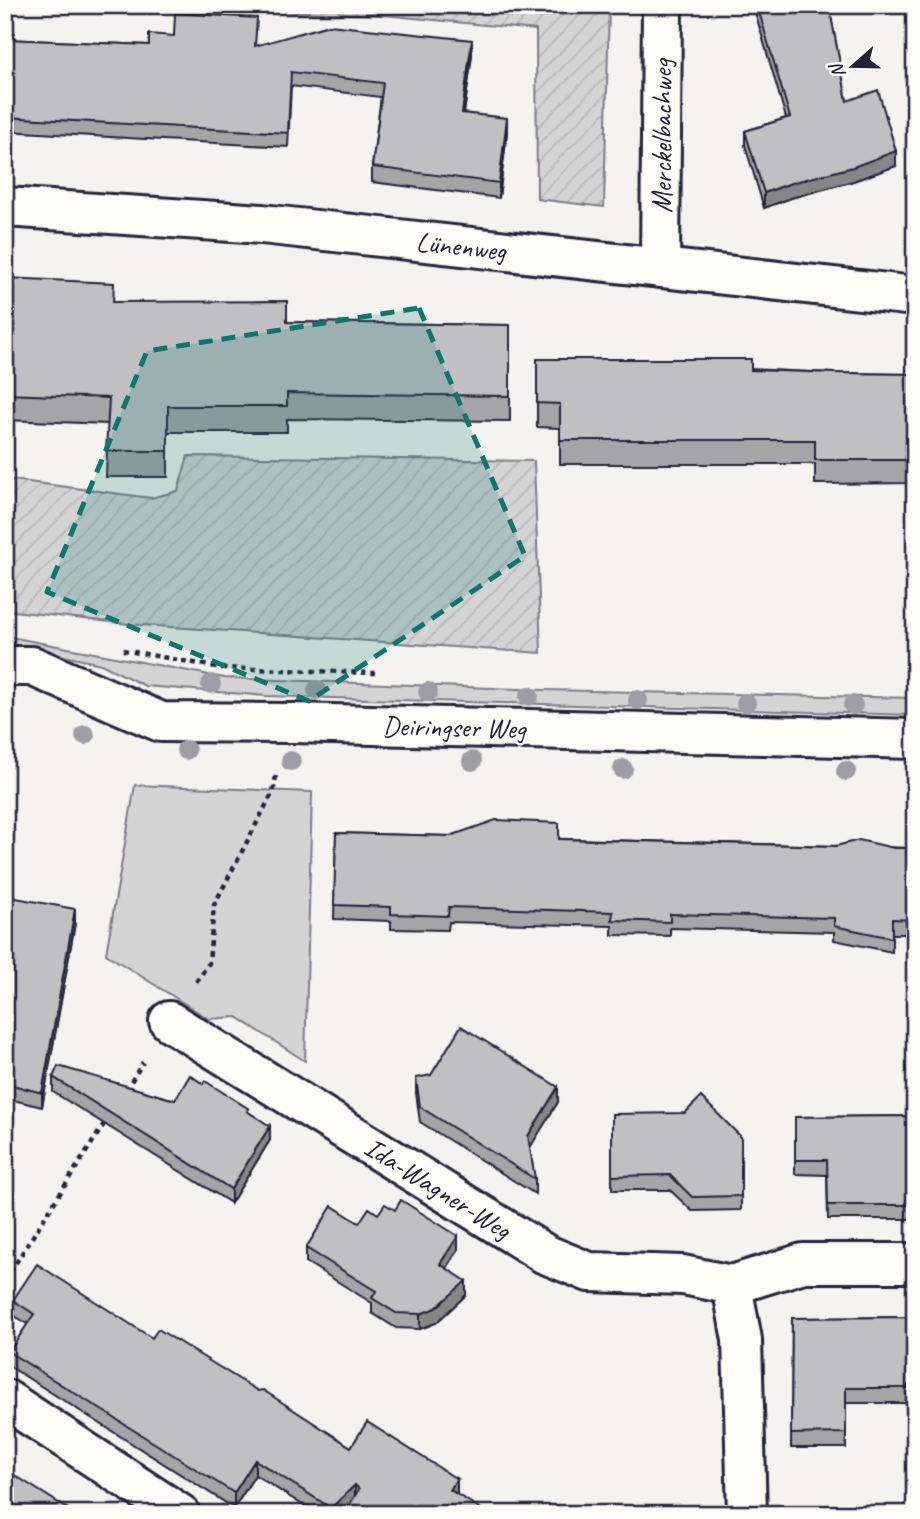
<svg xmlns="http://www.w3.org/2000/svg" width="920" height="1519" font-family="Caveat,sans-serif">
  <style>
    .green { fill: #d5d4d5; stroke: #7c7b88; stroke-width: 2 }
    .garden { fill: url(#garden-furrows); stroke: #7c7b88; stroke-width: 2 }
    .lines { fill: none; stroke-linecap: round; stroke-linejoin: round }
    .street-casing { stroke: #22223b; stroke-width: 44 }
    .path { stroke: #22223b; stroke-width: 4.5; stroke-dasharray: 5 5; stroke-linecap: butt }
    .street { stroke: #fdfcf7; stroke-width: 38 }
    .tree { fill: #9e9da5 }
    .wall { fill: #a5a4a7; stroke: #22223b; stroke-width: 2 }
    .shaded-wall { fill: #868688; stroke: #22223b; stroke-width: 2 }
    .building { fill: #c0bfc2; stroke: #22223b; stroke-width: 2 }
    .marked { fill: #0f766e; fill-opacity: 0.2; stroke: #0f766e; stroke-width: 5; stroke-dasharray: 14 9; stroke-linejoin: round }
    .labels { text-anchor: middle; dominant-baseline: central; stroke-width: 5; stroke-linejoin: round; paint-order: stroke }
    .street-label { font-size: 28px; fill: #22223b; stroke: #fdfcf7 }
  </style>
  <defs>
    <pattern id="garden-furrows" width="10" height="10" patternUnits="userSpaceOnUse" patternTransform="scale(1.75)"><rect width="10" height="10" fill="#d5d4d5"/><path d="M-1 1l2-2M0 10L10 0M9 11l2-2" fill="none" stroke="#b7b6b8"/></pattern>
  </defs>
  <rect width="100%" height="100%" fill="#f4f3ef"/>
  <filter id="ink" filterUnits="userSpaceOnUse"><feTurbulence type="fractalNoise" baseFrequency=".0143" numOctaves="2"/><feDisplacementMap in="SourceGraphic" scale="14" xChannelSelector="R" yChannelSelector="G"/><feConvolveMatrix kernelMatrix="1 2 1 2 8 2 1 2 1" color-interpolation-filters="sRGB"/></filter>
  <g filter="url(#ink)">
    <g class="green">
      <path d="M5,636L225,678L545,690L915,698V715L266,696L145,686L101,664L5,643Z"/>
      <path d="M135,785L312,792L305,1061L237,1017L209,1019L106,954Z"/>
    </g>
    <g class="garden">
      <path d="M112,5H609L604,207L537,199L536,30L384,15Z"/>
      <path d="M188,456L534,461L541,653L128,624L5,610V479L151,498L178,491Z"/>
    </g>
    <g class="lines">
      <defs>
        <g id="street">
          <path d="M5,207L262,224L915,296"/>
          <path d="M660,268L662,5"/>
          <path d="M5,666H32L161,722L293,723L915,739"/>
          <path d="M169,1021L545,1254L589,1272L683,1275L732,1285"/>
          <path d="M5,1399L180,1514"/>
          <path d="M747,1514L742,1340L732,1285L803,1263H915"/>
        </g>
      </defs>
      <use href="#street" class="street-casing"/>
      <g class="path">
        <path d="M123,650L222,668L375,673"/>
        <path d="M196,982L209,963L214,905L273,792L277,771"/>
        <path d="M126,1090L143,1062"/>
        <path d="M5,1280L106,1121"/>
      </g>
      <use href="#street" class="street"/>
    </g>
    <g class="tree">
      <circle cx="211" cy="684" r="10"/>
      <circle cx="317" cy="690" r="10"/>
      <circle cx="428" cy="692" r="10"/>
      <circle cx="529" cy="696" r="10"/>
      <circle cx="638" cy="700" r="10"/>
      <circle cx="746" cy="703" r="10"/>
      <circle cx="853" cy="705" r="10"/>
      <circle cx="85" cy="735" r="10"/>
      <circle cx="186" cy="750" r="10"/>
      <circle cx="291" cy="761" r="10"/>
      <circle cx="472" cy="761" r="10"/>
      <circle cx="623" cy="769" r="10"/>
      <circle cx="846" cy="771" r="10"/>
    </g>
    <g class="wall">
      <path d="M753,5H836L829,7L847,101L896,166L853,181L791,198L764,208L745,145V131L786,118Z"/>
      <path d="M5,39L149,45L256,46L472,55L464,113L507,132L499,198L372,182V167L381,97L291,86L288,147L5,131Z"/>
      <path d="M5,278L114,302L287,322L510,325V421L287,419V432H168V477H106L108,424L5,420Z"/>
      <path d="M537,359L834,373L915,374V483L815,484V464H560V428L537,427Z"/>
      <path d="M336,833L915,848V934H892V952L834,940V932L670,928V936L612,935V926L449,922L448,930L391,929V921L334,919Z"/>
      <path d="M5,896L75,923L42,1107L5,1098Z"/>
      <path d="M53,1077L249,1113L270,1140L231,1203L53,1092Z"/>
      <path d="M416,1078L558,1102L529,1148L535,1179V1194L420,1122L416,1093Z"/>
      <path d="M612,1114L741,1137V1210L692,1211L670,1190H612Z"/>
      <path d="M915,1116V1219H828L827,1175L795,1174V1117Z"/>
      <path d="M378,1214L458,1250L447,1268L466,1295L436,1323L420,1329L396,1328L372,1313V1303L306,1262V1248Z"/>
      <path d="M13,1300L152,1338L258,1391L351,1447L457,1479L350,1504L340,1514H317L255,1475L234,1508L9,1366V1352L28,1324L13,1315Z"/>
      <path d="M915,1317V1400H908V1403H846V1448H791L792,1318Z"/>
    </g>
    <g class="shaded-wall">
      <path d="M472,40V55L462,127V113Z"/>
      <path d="M507,118V132L499,198V183Z"/>
      <path d="M896,151V166L853,181L791,198L764,208V193L791,183Z"/>
      <path d="M75,909V923L42,1107V1093Z"/>
      <path d="M558,1087V1102L528,1151V1136Z"/>
      <path d="M270,1126V1140L231,1203V1189Z"/>
      <path d="M458,1236V1250L440,1279V1264Z"/>
      <path d="M466,1281V1295L436,1323L420,1329V1314Z"/>
      <path d="M255,1460V1475L234,1508V1493Z"/>
      <path d="M457,1479V1494L450,1490Z"/>
      <path d="M355,1485V1500L340,1514H331V1508Z"/>
    </g>
    <g class="building">
      <path d="M757,5H829L847,101L878,90L896,151L853,167L791,183L764,193L745,131L790,117Z"/>
      <path d="M175,13L257,18L255,46L329,25L472,40L462,113L507,118L499,183L372,167L383,83L291,72L288,133L5,117V39L149,45V34L174,36Z"/>
      <path d="M5,278L114,283L113,302L287,301V322L510,325V396L287,393V406H168V451H106L109,398L5,394Z"/>
      <path d="M537,359H751V370L834,373L915,374V460H815V440H560V404L537,403Z"/>
      <path d="M496,820L559,823V839L836,846L859,840L894,848H915V920L892,919V938L834,926V918L670,914V922L612,920L613,912L449,907L448,916L391,914V907L334,905L336,833L450,836Z"/>
      <path d="M5,896L75,909L42,1093L5,1083Z"/>
      <path d="M461,1026L558,1087L528,1136L535,1179L420,1107L416,1078L431,1075Z"/>
      <path d="M58,1066L175,1100L190,1075L203,1084L205,1081L249,1109L247,1111L270,1126L231,1189L53,1077Z"/>
      <path d="M701,1097L741,1137V1196L692,1197L670,1175L612,1176V1114L685,1113Z"/>
      <path d="M915,1116V1205H828L827,1160H795V1117Z"/>
      <path d="M401,1200L458,1236L440,1264L466,1281L436,1308L420,1314L396,1313L372,1298L376,1291L306,1248L332,1206L359,1223L369,1208L378,1214L385,1204L395,1210Z"/>
      <path d="M37,1264L152,1338L158,1329L258,1391L263,1390L351,1447L367,1422L457,1479L450,1490L489,1514H344L359,1489L355,1485L331,1508L255,1460L234,1493L9,1352L34,1314L13,1300Z"/>
      <path d="M915,1317V1385H908V1388H846V1433L791,1434L792,1318Z"/>
      <path d="M5,1469L76,1514H5Z"/>
    </g>
  </g>
  <path class="marked" d="M419,308L525,556L309,701L47,592L147,351Z"/>
  <g class="labels">
    <g class="street-label">
      <text transform="translate(661 136) rotate(-90)">Merckelbachweg</text>
      <text transform="translate(461 246) rotate(6)">Lünenweg</text>
      <text transform="translate(454 727) rotate(1)">Deiringser Weg</text>
      <text transform="translate(438 1188) rotate(32)">Ida-Wagner-Weg</text>
    </g>
  </g>
  <rect width="920" height="1519" fill="none" stroke="#fdfcf7" stroke-width="28"/>
  <rect x="14" y="14" width="892" height="1491" fill="none" stroke="#22223b" stroke-width="2.5" filter="url(#ink)"/>
  <g transform="translate(853 66) rotate(250)" stroke="#fdfcf7" stroke-width="5" paint-order="stroke">
  <path d="M0-5L12 26L0 18L-12 26Z" fill="#22223b"/>
  <text y="-10" font-size="19" font-weight="bold" text-anchor="middle" fill="#22223b">N</text>
  </g>
</svg>
